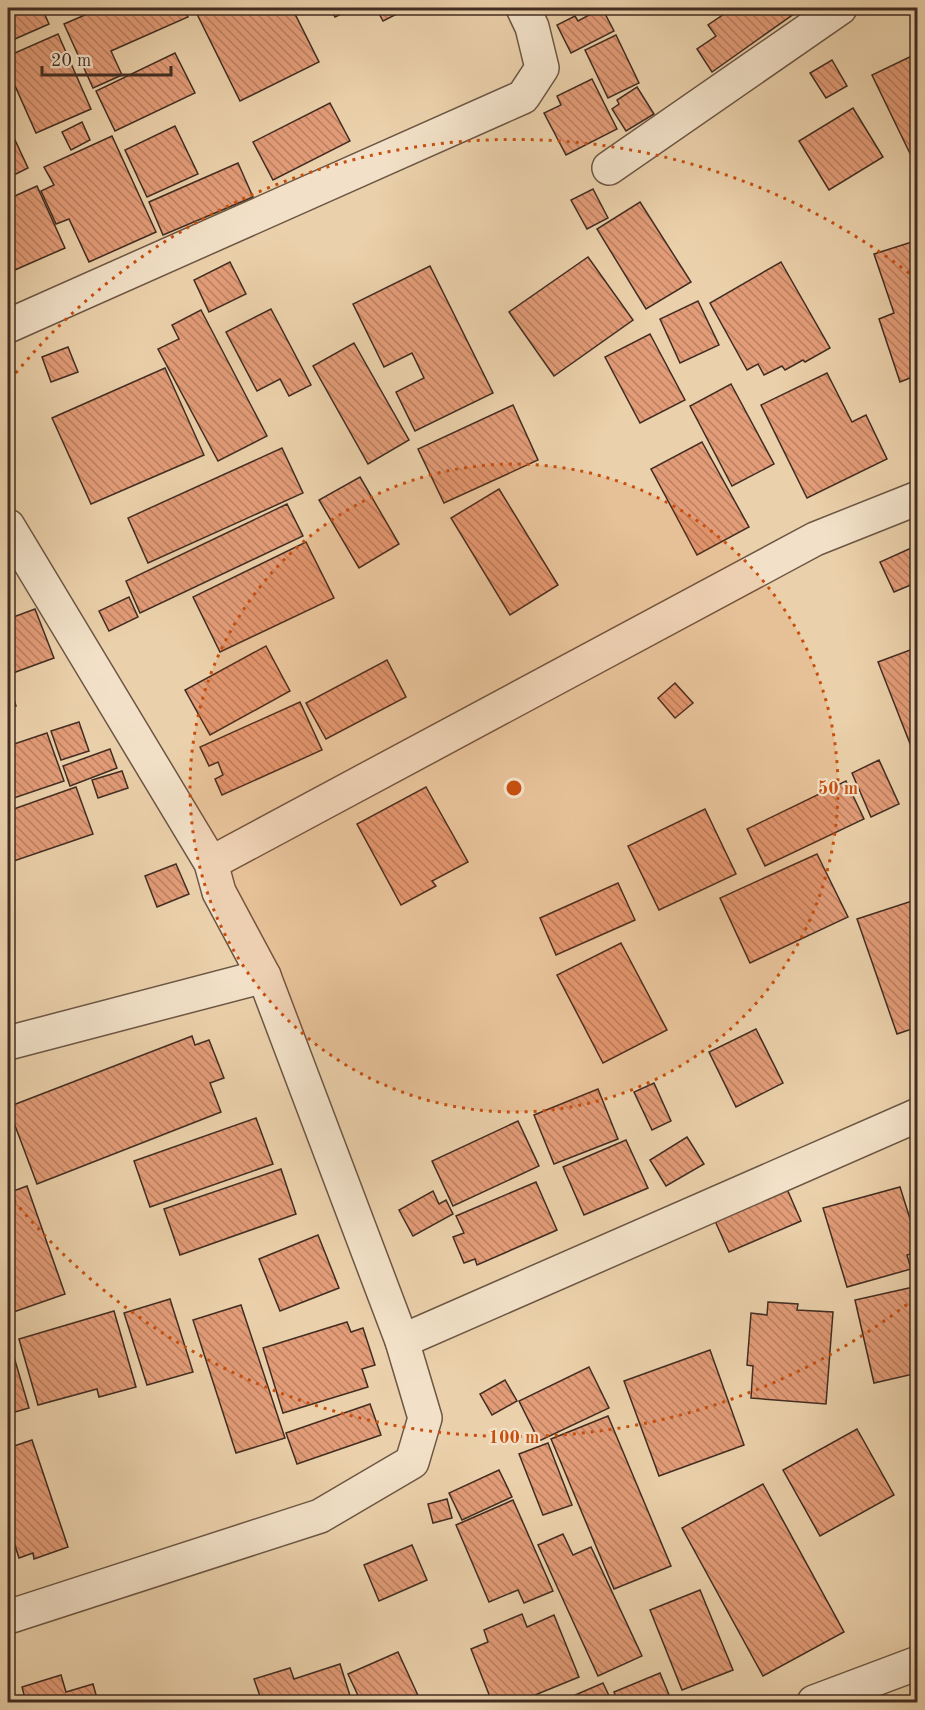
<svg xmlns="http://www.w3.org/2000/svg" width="925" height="1710" font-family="'Old Standard TT',serif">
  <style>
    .building { fill: url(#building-back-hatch); stroke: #412d22; stroke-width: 1.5 }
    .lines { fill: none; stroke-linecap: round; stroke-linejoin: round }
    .street-casing { stroke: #6c5644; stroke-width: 36 }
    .street { stroke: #f2e1c8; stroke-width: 33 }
    .ring { fill: none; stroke: #c75010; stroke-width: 3; stroke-dasharray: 3 6 }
    .centre { fill: #c75010; stroke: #f2e1c8; stroke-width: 3 }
    .ring-label { font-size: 18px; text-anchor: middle; font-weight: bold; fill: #c75010; stroke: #f2e1c8; stroke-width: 4.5; stroke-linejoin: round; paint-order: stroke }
  </style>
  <defs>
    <pattern id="building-back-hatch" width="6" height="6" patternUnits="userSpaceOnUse" patternTransform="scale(1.5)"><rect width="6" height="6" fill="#e39c78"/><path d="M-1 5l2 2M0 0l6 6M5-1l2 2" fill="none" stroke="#ba8062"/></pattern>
  </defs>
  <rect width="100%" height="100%" fill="#ebd1ab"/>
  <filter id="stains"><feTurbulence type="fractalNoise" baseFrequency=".00333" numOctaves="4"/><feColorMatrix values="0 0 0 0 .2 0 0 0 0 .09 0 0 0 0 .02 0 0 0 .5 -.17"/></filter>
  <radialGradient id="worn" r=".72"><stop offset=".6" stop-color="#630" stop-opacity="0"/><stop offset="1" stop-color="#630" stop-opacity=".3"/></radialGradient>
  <g class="building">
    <path d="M8,8H42L49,24L8,42Z"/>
    <path d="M101,8H183L188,17L111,51L122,75L93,88L64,24Z"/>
    <path d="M194,8H292L319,62L240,101Z"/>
    <path d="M330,8H354L335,17Z"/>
    <path d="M376,8H404L405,10L383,21Z"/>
    <path d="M592,8H602L614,31L571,53L557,25L575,16L578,21L591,14L588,9Z"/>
    <path d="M733,8H796L798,11L712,72L697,49L716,36L708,25Z"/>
    <path d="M58,34L91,109L36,133L8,70V56Z"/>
    <path d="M616,35L639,83L608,98L585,50Z"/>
    <path d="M175,53L195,93L115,131L96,91Z"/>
    <path d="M918,53V170L872,75Z"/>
    <path d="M832,60L847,86L826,98L810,73Z"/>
    <path d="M592,79L617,129L566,155L544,113L561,105L557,96Z"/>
    <path d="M637,87L654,114L626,131L612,109L619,104L617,100Z"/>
    <path d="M330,103L350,141L273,180L253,142Z"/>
    <path d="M853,108L883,157L829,190L799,141Z"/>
    <path d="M82,122L90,140L71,150L62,132Z"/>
    <path d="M175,126L198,174L147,197L125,150Z"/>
    <path d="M112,136L156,232L89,262L69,219L56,224L41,191L54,185L44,167Z"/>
    <path d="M15,140L28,168L8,178V144Z"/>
    <path d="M238,163L253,197L163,235L149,202Z"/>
    <path d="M37,186L65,248L8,273V199Z"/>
    <path d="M593,189L608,218L587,229L571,200Z"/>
    <path d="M640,202L691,282L646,309L597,229Z"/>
    <path d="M918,240V382L915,376L900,382L879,319L894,313L874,254Z"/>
    <path d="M588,257L633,320L554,376L509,312Z"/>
    <path d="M230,262L246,294L209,312L194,280Z"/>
    <path d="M781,262L830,348L805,362L803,360L785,370L782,366L764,375L758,364L747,370L710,303Z"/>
    <path d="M430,266L493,393L415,431L396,392L424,378L412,353L384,367L353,304Z"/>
    <path d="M698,301L719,345L680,363L660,319Z"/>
    <path d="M271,309L311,385L289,396L280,379L257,391L226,332Z"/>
    <path d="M201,310L267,436L218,461L158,349L179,339L172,325Z"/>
    <path d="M650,334L685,400L640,423L605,357Z"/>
    <path d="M354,343L409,440L368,464L313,366Z"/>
    <path d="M68,347L78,372L51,382L42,357Z"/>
    <path d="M165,368L204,455L91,504L52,418Z"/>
    <path d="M827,373L852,422L866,415L887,459L807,498L761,405Z"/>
    <path d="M731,384L774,464L732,486L690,406Z"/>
    <path d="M513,405L538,460L444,503L418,449Z"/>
    <path d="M702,442L749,527L697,555L651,469Z"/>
    <path d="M282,448L303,493L148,563L128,518Z"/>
    <path d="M360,477L399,544L359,568L319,500Z"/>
    <path d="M499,489L558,585L510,615L451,518Z"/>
    <path d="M287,504L303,536L140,613L126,581Z"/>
    <path d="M306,542L334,598L220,652L193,597Z"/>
    <path d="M918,545V582L894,592L880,562Z"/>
    <path d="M129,597L138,617L109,631L99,611Z"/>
    <path d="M35,609L54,658L13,673L8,660V619Z"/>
    <path d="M266,646L290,691L210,735L185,690Z"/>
    <path d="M918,647V764L878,662Z"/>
    <path d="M387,660L406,697L326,739L306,703Z"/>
    <path d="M8,679L16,706L8,709Z"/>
    <path d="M675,683L693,703L675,718L658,698Z"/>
    <path d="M300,702L322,750L222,795L215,779L223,775L218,762L209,766L200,747Z"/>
    <path d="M79,722L89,751L61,760L51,731Z"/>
    <path d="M47,733L64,781L8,800V746Z"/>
    <path d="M110,749L117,768L70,786L63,766Z"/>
    <path d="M879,760L899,804L871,817L852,773Z"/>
    <path d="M122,771L128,788L98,798L92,780Z"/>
    <path d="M846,781L864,819L765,866L747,829Z"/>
    <path d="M76,787L93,834L8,863V811Z"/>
    <path d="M426,787L468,862L432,881L436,886L401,905L357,824Z"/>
    <path d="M705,809L736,874L659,910L628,846Z"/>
    <path d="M817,854L848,917L750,963L720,898Z"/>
    <path d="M176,864L189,894L157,907L145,876Z"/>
    <path d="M618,883L635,920L556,955L540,918Z"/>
    <path d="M918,899V1027L897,1034L857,919Z"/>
    <path d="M621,943L667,1030L603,1063L557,975Z"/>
    <path d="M756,1029L783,1083L736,1107L709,1052Z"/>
    <path d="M192,1036L195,1045L209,1040L224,1078L210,1083L221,1112L37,1184L8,1107Z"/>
    <path d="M654,1083L671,1121L652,1130L634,1092Z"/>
    <path d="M598,1089L618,1139L554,1164L534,1115Z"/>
    <path d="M256,1118L273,1164L150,1207L134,1161Z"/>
    <path d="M518,1121L539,1166L453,1206L432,1161Z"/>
    <path d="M687,1137L704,1164L666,1186L650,1160Z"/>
    <path d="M626,1140L648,1188L584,1215L563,1167Z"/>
    <path d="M281,1169L296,1214L180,1255L164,1209Z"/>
    <path d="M536,1182L557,1230L477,1265L475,1259L464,1263L453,1237L464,1233L456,1216Z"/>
    <path d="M27,1186L65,1294L8,1314V1193Z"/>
    <path d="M900,1187L918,1244V1252L907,1255L911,1269L847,1287L823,1208Z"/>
    <path d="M787,1189L801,1221L729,1252L715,1221Z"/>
    <path d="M433,1191L439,1204L446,1200L453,1214L413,1236L399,1210Z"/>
    <path d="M318,1235L339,1288L280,1311L259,1259Z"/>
    <path d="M918,1286V1373L874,1383L855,1300Z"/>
    <path d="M170,1299L193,1372L147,1385L124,1313Z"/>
    <path d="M768,1302L798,1304L797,1310L833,1312L826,1404L751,1398L753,1366L747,1365L751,1313L767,1315Z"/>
    <path d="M241,1305L285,1438L236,1453L193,1320Z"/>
    <path d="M114,1311L136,1387L99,1397L97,1389L38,1405L19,1339Z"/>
    <path d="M347,1322L351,1332L363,1328L375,1365L362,1369L368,1387L283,1413L263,1348Z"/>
    <path d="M8,1340H9L29,1408L8,1414Z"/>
    <path d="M710,1350L744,1445L659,1476L624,1381Z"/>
    <path d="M589,1367L609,1408L539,1441L519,1401Z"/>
    <path d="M505,1380L517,1401L492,1415L480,1394Z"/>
    <path d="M370,1404L381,1435L297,1464L286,1433Z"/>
    <path d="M608,1416L671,1566L614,1589L551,1439Z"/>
    <path d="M857,1429L894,1495L820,1536L783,1470Z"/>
    <path d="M32,1440L68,1547L34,1559L33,1553L19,1558L8,1524V1448Z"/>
    <path d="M548,1443L572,1505L543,1515L519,1454Z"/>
    <path d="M499,1470L512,1497L462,1520L449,1493Z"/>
    <path d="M763,1484L844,1632L763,1676L682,1528Z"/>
    <path d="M447,1499L452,1518L433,1523L428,1504Z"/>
    <path d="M513,1500L553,1591L524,1603L518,1590L489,1602L456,1525Z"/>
    <path d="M563,1534L573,1555L591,1547L642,1656L598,1676L538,1545Z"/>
    <path d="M412,1545L427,1580L379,1601L364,1565Z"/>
    <path d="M700,1590L733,1670L682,1690L650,1610Z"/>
    <path d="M522,1614L527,1627L554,1615L579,1677L518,1702H492L471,1649L488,1642L484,1630Z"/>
    <path d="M398,1652L421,1702H361L348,1674Z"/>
    <path d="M340,1664L352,1702H262L254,1679L290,1668L294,1679Z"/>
    <path d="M660,1673L672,1702H618L614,1692Z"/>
    <path d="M61,1675L66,1692L93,1684L98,1702H26L22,1687Z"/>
    <path d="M603,1683L612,1702H559Z"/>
  </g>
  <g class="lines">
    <defs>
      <g id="street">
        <path d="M609,168L840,8"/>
        <path d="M8,326L523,97L542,68L532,27L523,8"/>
        <path d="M8,526L211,863L219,892L264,976L402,1341L425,1418L412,1462L320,1516L8,1617"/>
        <path d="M211,863L815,539L918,498"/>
        <path d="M8,1043L264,976"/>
        <path d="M402,1341L918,1115"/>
        <path d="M814,1702L918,1663"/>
      </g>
    </defs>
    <use href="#street" class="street-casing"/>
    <use href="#street" class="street"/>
  </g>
  <circle cx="514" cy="788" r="324" fill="#c75010" fill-opacity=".12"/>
  <g class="ring">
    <circle cx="514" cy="788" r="324"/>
    <path d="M914 1299A649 649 0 0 1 10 1196M10 380A649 649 0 0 1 914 277"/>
  </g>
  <circle cx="514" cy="788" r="9" class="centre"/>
  <g class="ring-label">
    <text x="838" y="794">50 m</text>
    <text x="514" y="1443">100 m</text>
  </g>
  <rect width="925" height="1710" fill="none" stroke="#ebd1ab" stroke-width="30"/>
  <rect x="9" y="9" width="907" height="1692" fill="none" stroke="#412d22" stroke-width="3"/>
  <rect x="15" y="15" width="895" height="1680" fill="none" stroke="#412d22" stroke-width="1.5"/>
  <path d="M42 66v9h129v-9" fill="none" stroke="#412d22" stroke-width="3"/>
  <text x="51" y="66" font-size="18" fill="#412d22" stroke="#f2e1c8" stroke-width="4.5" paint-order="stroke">20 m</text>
  <rect width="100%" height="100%" filter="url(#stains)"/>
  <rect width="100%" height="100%" fill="url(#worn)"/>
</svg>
